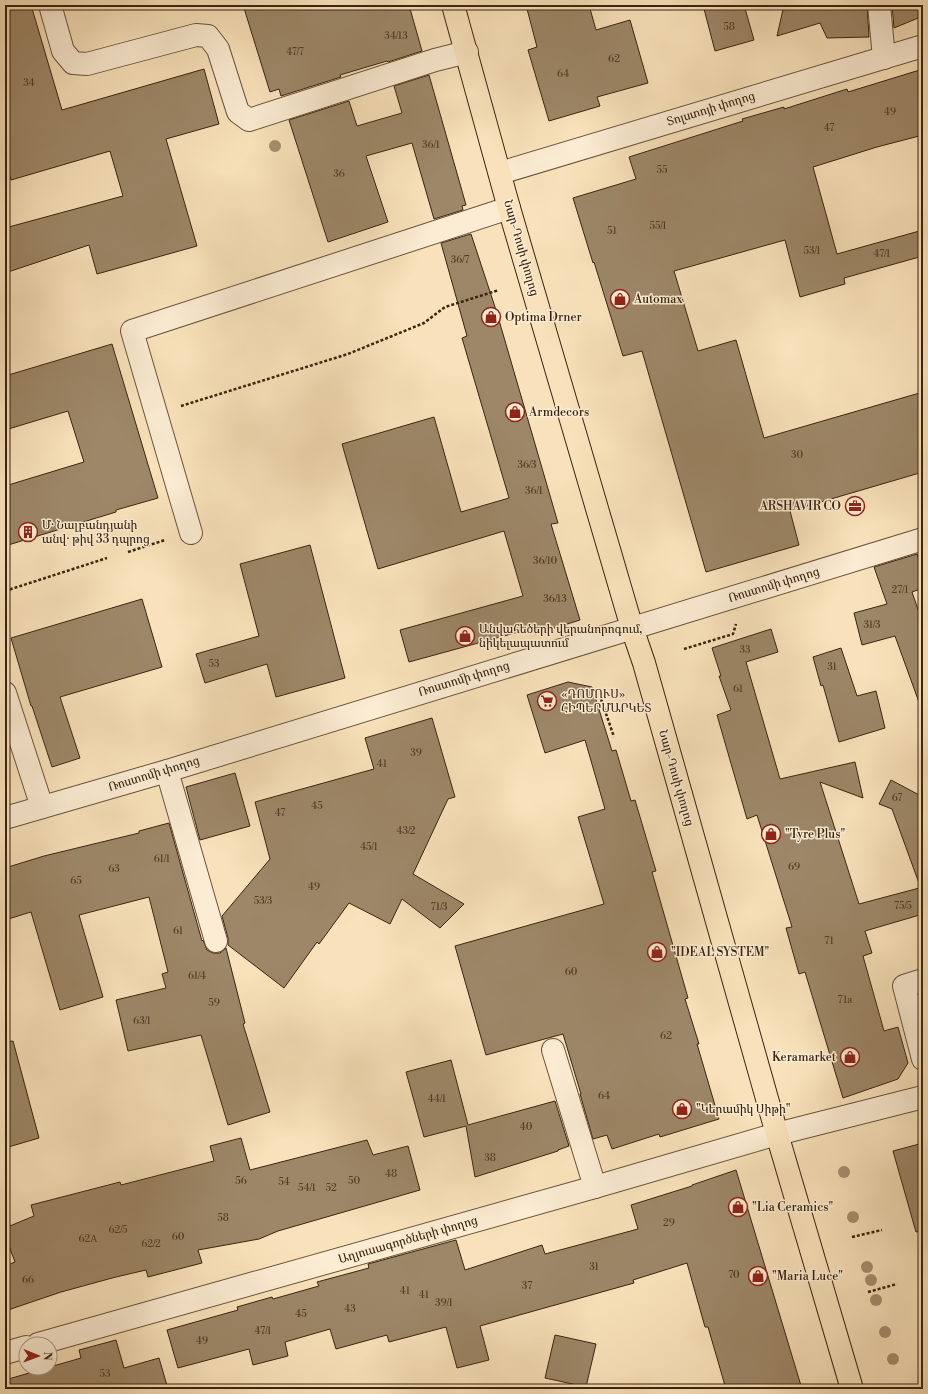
<svg xmlns="http://www.w3.org/2000/svg" width="928" height="1394" font-family="'Libre Bodoni','Noto Serif Armenian',serif">
  <style>
    .building { fill: #9d8768; stroke: #3a240f }
    .lines { fill: none; stroke-linecap: round; stroke-linejoin: round }
    .minor-casing { stroke: #6a543a; stroke-width: 24 }
    .major-casing { stroke: #3a240f; stroke-width: 24 }
    .path { stroke: #3a240f; stroke-width: 2.5; stroke-dasharray: 3 2; stroke-linecap: butt }
    .minor { stroke: #fbecd3; stroke-width: 22 }
    .major { stroke: #f9e2bb; stroke-width: 22 }
    .tree { fill: #a69070 }
    .labels { text-anchor: middle; dominant-baseline: central; stroke-width: 3; stroke-linejoin: round; paint-order: stroke }
    .number-label { font-size: 10px; fill: #533d25 }
    .street-label { font-size: 12px; fill: #3a240f; stroke: #fbecd3 }
    .poi-label { font-size: 12px; fill: #3a240f; stroke: #fbecd3; text-anchor: start }
  </style>
  <rect width="100%" height="100%" fill="#f9e2bb"/>
  <filter id="stains"><feTurbulence type="fractalNoise" baseFrequency=".005" numOctaves="4"/><feColorMatrix values="0 0 0 0 .2 0 0 0 0 .09 0 0 0 0 .02 0 0 0 .5 -.17"/></filter>
  <radialGradient id="worn" r=".72"><stop offset=".6" stop-color="#630" stop-opacity="0"/><stop offset="1" stop-color="#630" stop-opacity=".3"/></radialGradient>
  <g class="building">
    <path d="M5,5H31L62,110L204,69L219,124L166,139L197,246L97,274L89,245L5,273V228L123,196L110,151L11,180L5,160Z"/>
    <path d="M243,5H409L422,51L388,62L387,61L340,75L341,77L281,96L279,89L270,92Z"/>
    <path d="M526,5H589L596,30L630,20L648,83L597,97L600,106L549,121L528,50L537,47Z"/>
    <path d="M703,5H744L754,40L715,51Z"/>
    <path d="M784,5H867L869,37L827,38L820,23L777,36Z"/>
    <path d="M892,5H923V16L894,28Z"/>
    <path d="M923,69V135L877,147L813,167L837,254L923,230V256L844,278L845,284L800,297L785,240L674,271L698,351L736,340L764,438L923,392V472L790,511L799,545L706,572L642,351L623,356L594,262L593,263L573,198L636,179L629,157L743,121L742,119L784,107V109L847,89L848,92Z"/>
    <path d="M429,75L466,205L462,206L463,210L434,219L412,143L366,156L388,222L328,242L289,120L349,101L357,126L402,113L394,86Z"/>
    <path d="M471,234L496,310L558,523L551,524L580,620L535,634L533,628L409,662L400,630L523,596L504,531L378,569L342,444L434,417L461,512L509,498L462,338L467,336L441,243Z"/>
    <path d="M112,344L158,498L116,510V512L5,546V486L84,462L68,411L5,430V376Z"/>
    <path d="M310,545L345,678L276,697L267,664L205,683L196,654L259,636L240,564Z"/>
    <path d="M917,554L923,573V588L912,592L923,624V705H920L895,636L862,645L854,613L887,604L874,567Z"/>
    <path d="M142,599L162,667L60,697L80,758L52,767L32,706H31L11,638Z"/>
    <path d="M771,629L778,652L746,662L780,779L855,762L863,798L820,782L859,904L923,887V914L865,931L872,953L863,956L884,1031L898,1027L908,1063L898,1079L843,1098L805,972L799,974L786,928L792,927L757,815L747,819L717,715L731,710L719,676H721L712,648Z"/>
    <path d="M841,648L857,696L876,691L885,728L839,742L823,685L821,686L813,657Z"/>
    <path d="M568,682L592,687L612,751L616,750L631,801L635,800L656,871L652,872L688,998L685,999L699,1044H697L719,1119L660,1137L659,1134L612,1149L607,1135L593,1139L580,1094H581L563,1034L486,1055L455,946L604,904L578,817L605,809L585,740L545,753L527,695Z"/>
    <path d="M432,718L455,797L448,799L413,874L464,904L440,928L402,899L390,924L349,903L319,944L317,942L284,988L228,945V938L222,916L270,859L255,802L374,769L365,738Z"/>
    <path d="M235,773L250,826L200,840L186,787Z"/>
    <path d="M891,780L923,797V885L920,886L892,809L879,804Z"/>
    <path d="M169,823L202,941L203,940L207,950L213,953H220L226,948L245,1023L243,1024L270,1112L228,1125L201,1035L128,1051L116,1000L166,988L162,974L168,972L149,897L79,915L103,997L60,1010L31,912L5,920V868L44,856L139,833V831Z"/>
    <path d="M13,1041L39,1138L5,1148V1042Z"/>
    <path d="M451,1060L468,1125L555,1101L569,1146L558,1150V1151L475,1177L466,1126L424,1137L406,1072Z"/>
    <path d="M241,1138L250,1170L367,1140L373,1155L408,1146L420,1190L278,1231L259,1239L198,1250L202,1263L148,1277L146,1270L116,1277L61,1292L5,1311V1266L15,1262L5,1235V1228L34,1216L31,1205L120,1182L121,1185L214,1161L210,1146Z"/>
    <path d="M923,1143V1231L916,1232L893,1151Z"/>
    <path d="M736,1170L802,1389H726L708,1327H705L687,1263L633,1280L634,1283L480,1326L489,1360L457,1368L446,1327L389,1342L387,1335L336,1349L330,1329L285,1342L288,1356L253,1365L249,1349L178,1368L167,1330L238,1310L237,1307L272,1297L273,1299L319,1286L317,1282L369,1268L368,1264L456,1240L465,1270L542,1245L545,1254L638,1229L631,1205L692,1186V1185Z"/>
    <path d="M555,1335L596,1344L586,1387L545,1378Z"/>
    <path d="M116,1340L124,1368L159,1358L168,1389H5V1380L81,1358L79,1350Z"/>
  </g>
  <g class="lines">
    <defs>
      <g id="minor">
        <path d="M50,5L63,51L73,63L87,64L196,35L208,36L218,49L238,112L249,120L435,60L467,52"/>
        <path d="M879,5L884,58"/>
        <path d="M500,173L923,46"/>
        <path d="M191,533L132,331L509,208"/>
        <path d="M5,693L42,807"/>
        <path d="M167,771L216,941"/>
        <path d="M5,818L167,771L923,539"/>
        <path d="M923,980L904,986L923,1059"/>
        <path d="M553,1050L595,1187"/>
        <path d="M38,1344L595,1187L777,1134L923,1097"/>
        <path d="M5,1353L26,1347"/>
      </g>
      <path id="major" d="M453,5L509,208L632,628L644,663L777,1134L852,1389"/>
    </defs>
    <use href="#minor" class="minor-casing"/>
    <use href="#major" class="major-casing"/>
    <g class="path">
      <path d="M181,406L348,354L424,323L445,307L499,290"/>
      <path d="M128,552L165,540"/>
      <path d="M5,591L107,558"/>
      <path d="M684,649L733,634L736,624"/>
      <path d="M601,699L614,737"/>
      <path d="M852,1237L882,1230"/>
      <path d="M868,1292L897,1284"/>
    </g>
    <use href="#minor" class="minor"/>
    <use href="#major" class="major"/>
  </g>
  <g class="tree">
    <circle cx="275" cy="146" r="6"/>
    <circle cx="844" cy="1172" r="6"/>
    <circle cx="853" cy="1217" r="6"/>
    <circle cx="867" cy="1267" r="6"/>
    <circle cx="871" cy="1280" r="6"/>
    <circle cx="876" cy="1300" r="6"/>
    <circle cx="885" cy="1332" r="6"/>
    <circle cx="893" cy="1359" r="6"/>
  </g>
  <defs>
    <symbol id="shop-ring" viewBox="-11 -11 22 22"><circle r="9.5" fill="#fbecd3" stroke="#8f2418" stroke-width="1.5"/><path d="M-5-2.5h2.3a2.7 3.5 0 0 1 5.4 0H5L5.5 6h-11ZM-1.5-2.5h3a1.5 2.3 0 0 0-3 0Z" fill="#8f2418"/></symbol>
    <symbol id="office-ring" viewBox="-11 -11 22 22"><circle r="9.5" fill="#fbecd3" stroke="#8f2418" stroke-width="1.5"/><path d="M-6-3h4V-5.5h4V-3h4V5H-6ZM-1-4.5V-3h2v-1.5ZM-6 0V1H6V0Z" fill="#8f2418"/></symbol>
    <symbol id="building-ring" viewBox="-11 -11 22 22"><circle r="9.5" fill="#fbecd3" stroke="#8f2418" stroke-width="1.5"/><path d="M-4-6H4V6H1V3H-1V6H-4ZM-2.5-4.3h1.7v1.8h-1.7ZM.8-4.3h1.7v1.8H.8ZM-2.5-1h1.7V.8h-1.7ZM.8-1h1.7V.8H.8Z" fill="#8f2418"/></symbol>
    <symbol id="supermarket-ring" viewBox="-11 -11 22 22"><circle r="9.5" fill="#fbecd3" stroke="#8f2418" stroke-width="1.5"/><path d="M-6-5.5h2.5l.6 2H6L4.5 2H-2.5L-4.4-4H-6ZM-1.5 3.2a1.3 1.3 0 1 0 .1 0ZM3 3.2a1.3 1.3 0 1 0 .1 0Z" fill="#8f2418"/></symbol>
  </defs>
  <g fill-rule="evenodd">
    <use href="#shop-ring" x="609" y="288" width="22" height="22"/>
    <use href="#shop-ring" x="480" y="306" width="22" height="22"/>
    <use href="#shop-ring" x="504" y="401" width="22" height="22"/>
    <use href="#office-ring" x="844" y="495" width="22" height="22"/>
    <use href="#building-ring" x="17" y="521" width="22" height="22"/>
    <use href="#shop-ring" x="454" y="625" width="22" height="22"/>
    <use href="#supermarket-ring" x="536" y="690" width="22" height="22"/>
    <use href="#shop-ring" x="760" y="823" width="22" height="22"/>
    <use href="#shop-ring" x="646" y="941" width="22" height="22"/>
    <use href="#shop-ring" x="839" y="1046" width="22" height="22"/>
    <use href="#shop-ring" x="671" y="1098" width="22" height="22"/>
    <use href="#shop-ring" x="727" y="1196" width="22" height="22"/>
    <use href="#shop-ring" x="747" y="1265" width="22" height="22"/>
  </g>
  <g class="labels">
    <g class="number-label">
      <text x="729" y="27">58</text>
      <text x="396" y="36">34/13</text>
      <text x="295" y="52">47/7</text>
      <text x="614" y="59">62</text>
      <text x="563" y="74">64</text>
      <text x="29" y="83">34</text>
      <text x="890" y="112">49</text>
      <text x="829" y="128">47</text>
      <text x="431" y="145">36/1</text>
      <text x="662" y="170">55</text>
      <text x="339" y="174">36</text>
      <text x="658" y="226">55/1</text>
      <text x="612" y="231">51</text>
      <text x="812" y="251">53/1</text>
      <text x="882" y="254">47/1</text>
      <text x="460" y="260">36/7</text>
      <text x="797" y="455">30</text>
      <text x="527" y="465">36/3</text>
      <text x="534" y="491">36/1</text>
      <text x="545" y="561">36/10</text>
      <text x="900" y="590">27/1</text>
      <text x="555" y="599">36/13</text>
      <text x="872" y="625">31/3</text>
      <text x="745" y="650">33</text>
      <text x="214" y="664">53</text>
      <text x="832" y="667">31</text>
      <text x="738" y="689">61</text>
      <text x="416" y="753">39</text>
      <text x="382" y="764">41</text>
      <text x="897" y="798">67</text>
      <text x="317" y="806">45</text>
      <text x="280" y="813">47</text>
      <text x="406" y="831">43/2</text>
      <text x="369" y="847">45/1</text>
      <text x="162" y="859">61/1</text>
      <text x="794" y="867">69</text>
      <text x="114" y="869">63</text>
      <text x="76" y="881">65</text>
      <text x="314" y="887">49</text>
      <text x="263" y="901">53/3</text>
      <text x="903" y="906">75/5</text>
      <text x="439" y="907">71/3</text>
      <text x="178" y="931">61</text>
      <text x="829" y="941">71</text>
      <text x="571" y="972">60</text>
      <text x="197" y="976">61/4</text>
      <text x="845" y="1000">71a</text>
      <text x="214" y="1003">59</text>
      <text x="142" y="1021">63/1</text>
      <text x="666" y="1036">62</text>
      <text x="604" y="1096">64</text>
      <text x="437" y="1099">44/1</text>
      <text x="526" y="1127">40</text>
      <text x="490" y="1158">38</text>
      <text x="391" y="1174">48</text>
      <text x="241" y="1181">56</text>
      <text x="354" y="1181">50</text>
      <text x="284" y="1182">54</text>
      <text x="307" y="1188">54/1</text>
      <text x="331" y="1188">52</text>
      <text x="223" y="1218">58</text>
      <text x="669" y="1223">29</text>
      <text x="118" y="1230">62/5</text>
      <text x="178" y="1237">60</text>
      <text x="88" y="1239">62А</text>
      <text x="151" y="1244">62/2</text>
      <text x="594" y="1267">31</text>
      <text x="734" y="1275">70</text>
      <text x="28" y="1280">66</text>
      <text x="527" y="1286">37</text>
      <text x="405" y="1291">41</text>
      <text x="424" y="1295">41</text>
      <text x="444" y="1303">39/1</text>
      <text x="350" y="1309">43</text>
      <text x="301" y="1314">45</text>
      <text x="263" y="1331">47/1</text>
      <text x="202" y="1341">49</text>
      <text x="105" y="1374">53</text>
    </g>
    <g class="street-label">
      <text transform="translate(711 109) rotate(-17)">Տոլստոյի փողոց</text>
      <text transform="translate(521 248) rotate(74)">Նար-Դոսի փողոց</text>
      <text transform="translate(774 585) rotate(-17)">Ռոստոմի փողոց</text>
      <text transform="translate(464 679) rotate(-17)">Ռոստոմի փողոց</text>
      <text transform="translate(154 774) rotate(-17)">Ռոստոմի փողոց</text>
      <text transform="translate(676 778) rotate(74)">Նար-Դոսի փողոց</text>
      <text transform="translate(408 1240) rotate(-16)">Աղյուսագործների փողոց</text>
    </g>
    <g class="poi-label">
      <text x="634" y="299">Automax</text>
      <text x="505" y="317">Optima Drner</text>
      <text x="529" y="412">Armdecors</text>
      <text x="841" y="506" text-anchor="end">ARSHAVIR CO</text>
      <text x="42" y="525">Մ․ Նալբանդյանի<tspan x="42" dy="14">անվ․ թիվ 33 դպրոց</tspan></text>
      <text x="479" y="629">Անվահեծերի վերանորոգում,<tspan x="479" dy="14">նիկելապատում</tspan></text>
      <text x="561" y="694">«ԴՈՄՈՒՍ»<tspan x="561" dy="14">ՀԻՊԵՐՄԱՐԿԵՏ</tspan></text>
      <text x="785" y="834">"Tyre Plus"</text>
      <text x="671" y="952">"IDEAL SYSTEM"</text>
      <text x="836" y="1057" text-anchor="end">Keramarket</text>
      <text x="696" y="1109">"Կերամիկ Սիթի"</text>
      <text x="752" y="1207">"Lia Ceramics"</text>
      <text x="772" y="1276">"Maria Luce"</text>
    </g>
  </g>
  <rect width="928" height="1394" fill="none" stroke="#f9e2bb" stroke-width="20"/>
  <rect x="6" y="6" width="916" height="1382" fill="none" stroke="#3a240f" stroke-width="2"/>
  <rect x="10" y="10" width="908" height="1374" fill="none" stroke="#3a240f"/>
  <g transform="translate(38 1356) rotate(91)"><circle r="19" fill="#fbecd3" stroke="#ae9c85"/>
  <path d="M0-3L7 15L0 10L-7 15Z" fill="#8f2418"/>
  <text y="-6" font-size="11" font-weight="bold" text-anchor="middle" fill="#3a240f">N</text>
  </g>
  <rect width="100%" height="100%" filter="url(#stains)"/>
  <rect width="100%" height="100%" fill="url(#worn)"/>
</svg>
